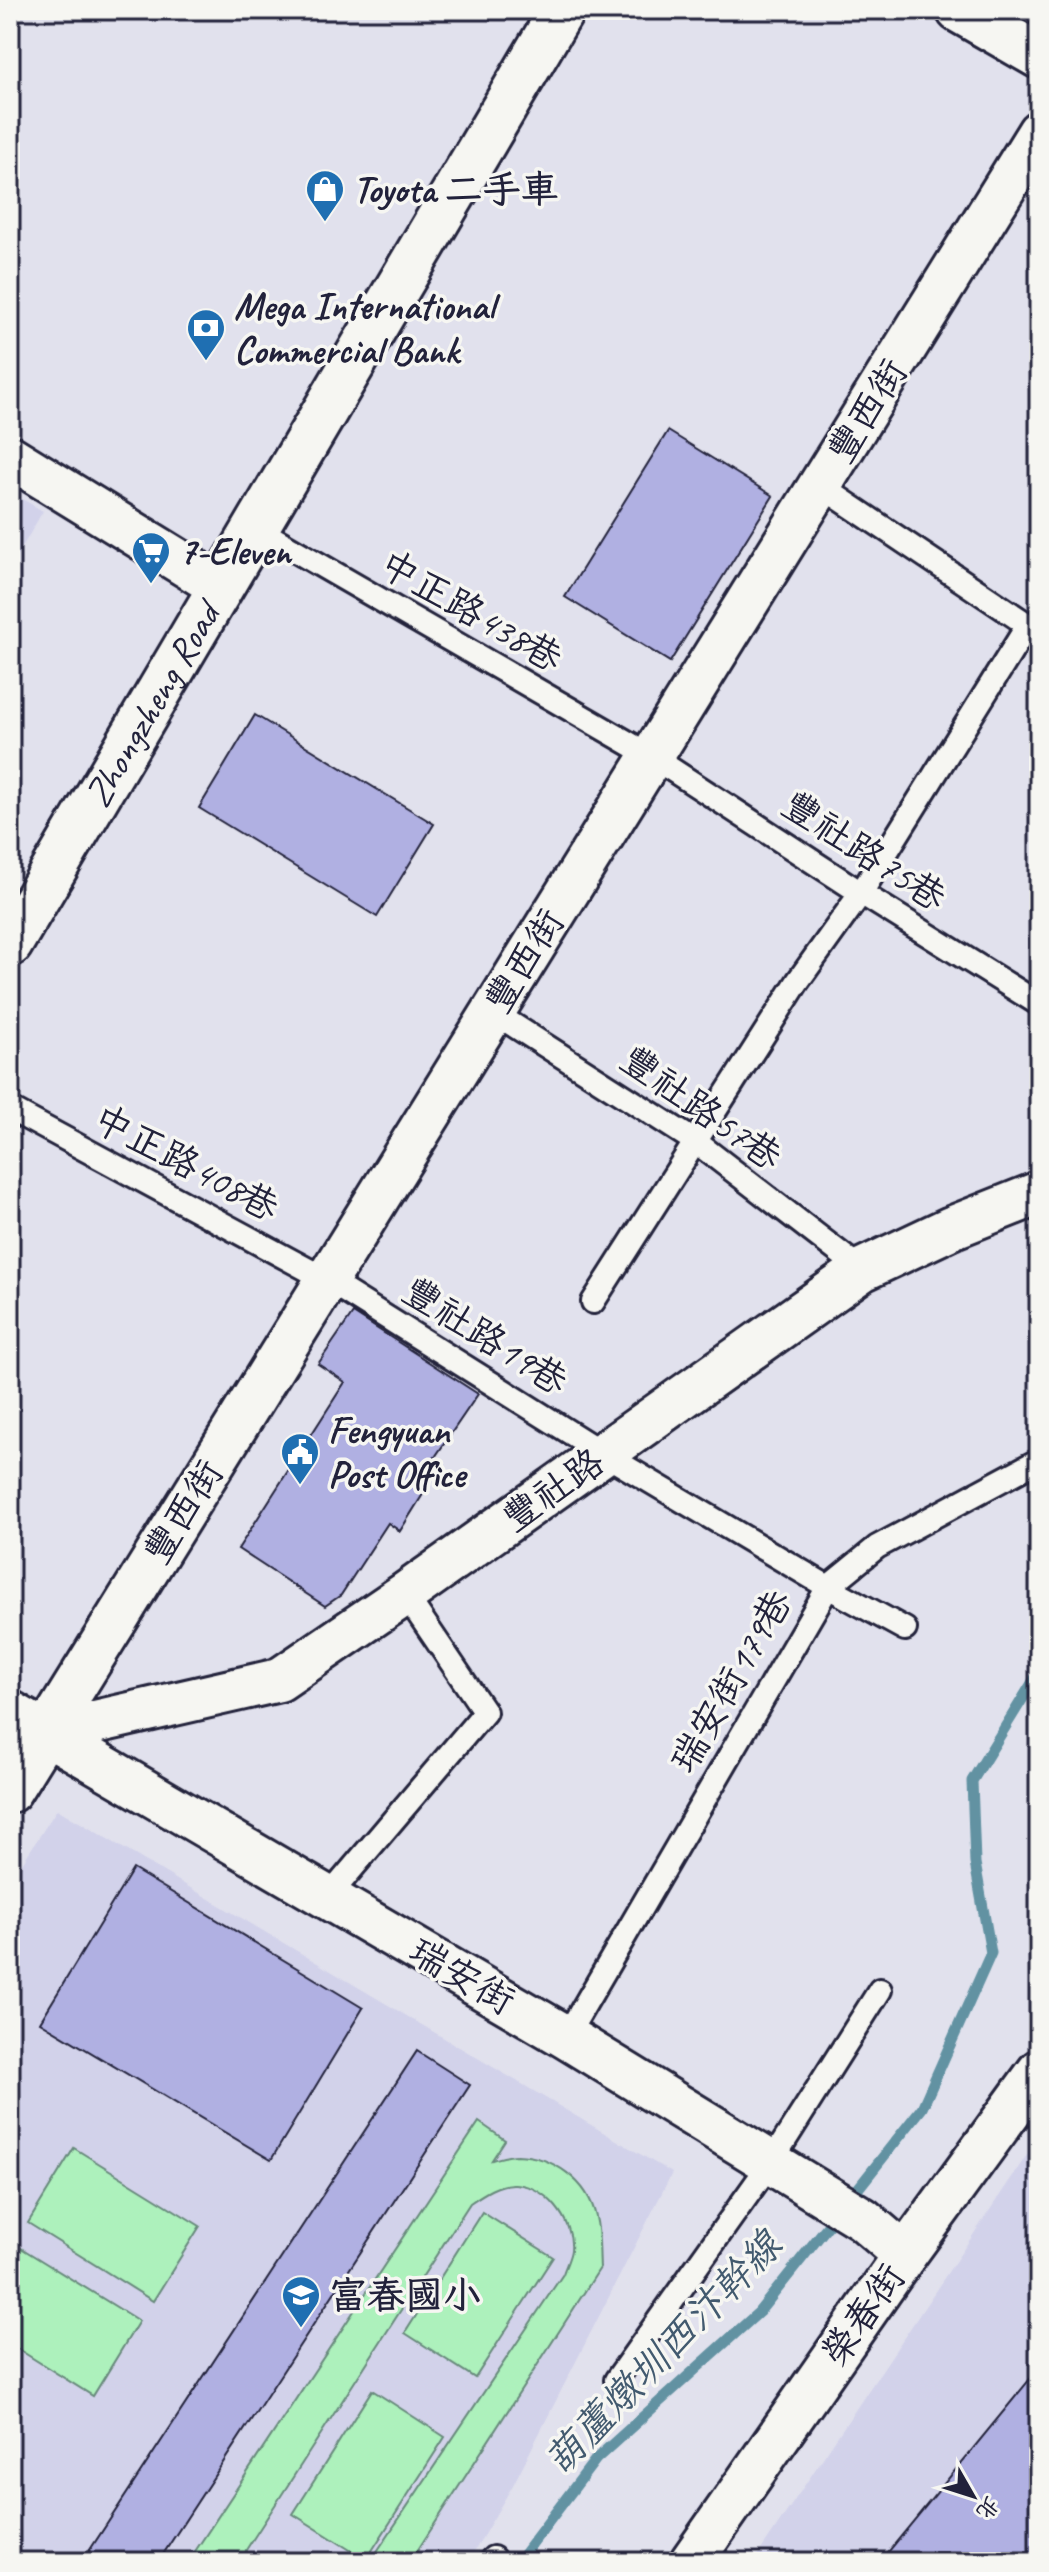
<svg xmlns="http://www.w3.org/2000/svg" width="1049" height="2572" font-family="Caveat,'LXGW WenKai TC',sans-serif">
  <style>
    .built { fill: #d2d2ea }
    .green { fill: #adf1bc; stroke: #688a7c; stroke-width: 2 }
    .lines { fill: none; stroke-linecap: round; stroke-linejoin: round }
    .stream { stroke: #6292a2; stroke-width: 11 }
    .building { fill: #b0b0e2; stroke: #22223b; stroke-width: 2 }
    .lane-casing { stroke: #22223b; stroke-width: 28 }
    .street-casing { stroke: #22223b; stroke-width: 48 }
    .secondary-casing { stroke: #22223b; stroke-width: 50 }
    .primary-casing { stroke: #22223b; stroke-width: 50 }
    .lane { stroke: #f6f6f2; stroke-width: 22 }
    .street { stroke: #f6f6f2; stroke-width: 42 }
    .secondary { stroke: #f6f6f2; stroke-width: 44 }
    .primary { stroke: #f6f6f2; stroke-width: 44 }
    .labels { text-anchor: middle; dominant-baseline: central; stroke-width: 7; stroke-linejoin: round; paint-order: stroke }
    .poi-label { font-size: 38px; font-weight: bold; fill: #22223b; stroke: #f6f6f2; text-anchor: start }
    .street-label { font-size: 38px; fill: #22223b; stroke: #f6f6f2 }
    .water-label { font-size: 40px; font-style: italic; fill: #425a6f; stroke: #f6f6f2 }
  </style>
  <rect width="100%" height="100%" fill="#e1e1ed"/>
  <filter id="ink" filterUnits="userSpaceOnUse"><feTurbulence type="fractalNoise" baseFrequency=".0125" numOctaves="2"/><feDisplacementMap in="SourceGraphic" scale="16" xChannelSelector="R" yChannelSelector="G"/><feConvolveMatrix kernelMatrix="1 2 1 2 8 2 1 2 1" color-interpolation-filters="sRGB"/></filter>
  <g filter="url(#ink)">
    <g class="built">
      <path d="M10,492L43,511L10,568Z"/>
      <path d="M57,1809L672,2173L513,2485L468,2562H10V1882Z"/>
      <path d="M1039,2137V2562H753Z"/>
    </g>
    <g class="green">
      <path d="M479,2122L505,2140L492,2160C500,2158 509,2155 517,2155C553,2156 588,2181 596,2217C600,2233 599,2251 600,2268L410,2562H370L563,2274C565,2267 570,2258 571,2250C574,2220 546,2186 515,2184C499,2183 483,2194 470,2203L246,2550L245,2562H188Z"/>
      <path d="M74,2148L200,2226L153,2301L28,2223Z"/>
      <path d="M482,2212L553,2257L475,2378L405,2333Z"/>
      <path d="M13,2243L139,2321L93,2396L10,2344V2249Z"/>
      <path d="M372,2390L445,2437L366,2560L293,2514Z"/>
    </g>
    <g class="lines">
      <g class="stream">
        <path d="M849,2200L922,2108L991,1953L975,1863L972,1781L1039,1672"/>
        <path d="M518,2562L596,2459L759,2312L838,2213"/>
      </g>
    </g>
    <g class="building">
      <path d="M668,431L773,496L670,662L565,597Z"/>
      <path d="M255,715L434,824L377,917L199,808Z"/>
      <path d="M353,1313L478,1394L416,1485L425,1491L400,1531L388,1523L341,1595L325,1606L238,1549L345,1382L318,1364Z"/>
      <path d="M133,1869L363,2008L271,2160L40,2022Z"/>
      <path d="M417,2051L470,2085L158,2562H82Z"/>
      <path d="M1039,2368V2562H880Z"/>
    </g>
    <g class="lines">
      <defs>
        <g id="lane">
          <path d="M256,528L651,756L861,893L1039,1004"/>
          <path d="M493,1012L696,1142L862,1270"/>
          <path d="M10,1109L327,1280L604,1454L828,1587L566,2037"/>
          <path d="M593,1302L798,981L861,893L1028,625L821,486"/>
          <path d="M905,1629L828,1587L877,1547L1039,1460"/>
          <path d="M328,1897L485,1712L405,1594"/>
          <path d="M616,2380L771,2162L880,1990"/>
          <path d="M490,2562L493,2558"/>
        </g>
        <g id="street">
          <path d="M10,457L221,587"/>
          <path d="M10,1712L566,2037L863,2219L905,2255"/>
          <path d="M47,1733L279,1680L405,1594L862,1270L951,1228L1039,1193"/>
          <path d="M10,1791L1039,132"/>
          <path d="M691,2562L905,2255L1039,2071"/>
        </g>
        <g id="secondary">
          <path id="s1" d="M10,944L562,10"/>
        </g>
        <path id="primary" d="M959,10L1039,56"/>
      </defs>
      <use href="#lane" class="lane-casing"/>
      <use href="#street" class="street-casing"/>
      <use href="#secondary" class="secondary-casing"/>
      <use href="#primary" class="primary-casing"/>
      <use href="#lane" class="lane"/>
      <use href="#street" class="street"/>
      <use href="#secondary" class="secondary"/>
      <use href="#primary" class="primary"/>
    </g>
  </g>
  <defs>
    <symbol id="shop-pin" viewBox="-11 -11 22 30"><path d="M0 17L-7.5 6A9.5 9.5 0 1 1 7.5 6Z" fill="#1f6fb2" stroke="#f6f6f2"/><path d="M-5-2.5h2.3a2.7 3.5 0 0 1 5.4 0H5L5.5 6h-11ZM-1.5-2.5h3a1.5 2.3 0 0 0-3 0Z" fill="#fff"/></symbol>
    <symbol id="bank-pin" viewBox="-11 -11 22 30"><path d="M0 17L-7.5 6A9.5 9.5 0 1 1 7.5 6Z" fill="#1f6fb2" stroke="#f6f6f2"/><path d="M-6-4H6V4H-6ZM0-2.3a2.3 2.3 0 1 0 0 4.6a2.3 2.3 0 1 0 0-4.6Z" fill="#fff"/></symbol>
    <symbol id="supermarket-pin" viewBox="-11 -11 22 30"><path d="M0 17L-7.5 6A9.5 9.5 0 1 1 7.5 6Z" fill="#1f6fb2" stroke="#f6f6f2"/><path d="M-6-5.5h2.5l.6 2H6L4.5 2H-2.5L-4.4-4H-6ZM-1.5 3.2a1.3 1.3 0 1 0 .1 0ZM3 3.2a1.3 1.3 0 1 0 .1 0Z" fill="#fff"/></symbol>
    <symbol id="civic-pin" viewBox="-11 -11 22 30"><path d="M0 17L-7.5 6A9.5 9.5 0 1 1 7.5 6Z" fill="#1f6fb2" stroke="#f6f6f2"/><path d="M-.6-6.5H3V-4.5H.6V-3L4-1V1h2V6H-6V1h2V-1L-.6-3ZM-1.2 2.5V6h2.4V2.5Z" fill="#fff"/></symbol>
    <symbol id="school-pin" viewBox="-11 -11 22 30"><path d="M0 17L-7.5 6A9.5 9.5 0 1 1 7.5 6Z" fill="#1f6fb2" stroke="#f6f6f2"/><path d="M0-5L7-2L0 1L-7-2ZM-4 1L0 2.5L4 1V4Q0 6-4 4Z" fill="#fff"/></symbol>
  </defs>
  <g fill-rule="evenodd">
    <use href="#shop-pin" x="303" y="167" width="44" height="60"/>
    <use href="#bank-pin" x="184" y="306" width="44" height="60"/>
    <use href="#supermarket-pin" x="129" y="529" width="44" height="60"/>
    <use href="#civic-pin" x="278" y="1430" width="44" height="60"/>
    <use href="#school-pin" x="279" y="2273" width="44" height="60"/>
  </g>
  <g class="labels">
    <g class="poi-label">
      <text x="353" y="189">Toyota 二手車</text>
      <text x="234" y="306">Mega International<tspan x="234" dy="44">Commercial Bank</tspan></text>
      <text x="179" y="551">7-Eleven</text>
      <text x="328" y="1430">Fengyuan<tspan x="328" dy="44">Post Office</tspan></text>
      <text x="329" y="2295">富春國小</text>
    </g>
    <g class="street-label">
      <text transform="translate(867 411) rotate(-58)">豐西街</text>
      <text transform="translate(471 611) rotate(30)">中正路438巷</text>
      <text stroke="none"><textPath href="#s1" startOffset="278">Zhongzheng Road</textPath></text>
      <text transform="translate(864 851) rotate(33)">豐社路75巷</text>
      <text transform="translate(524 961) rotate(-58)">豐西街</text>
      <text transform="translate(701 1108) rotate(35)">豐社路57巷</text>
      <text transform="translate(186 1163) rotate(28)">中正路408巷</text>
      <text transform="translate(485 1336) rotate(32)">豐社路19巷</text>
      <text transform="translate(553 1490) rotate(-35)">豐社路</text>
      <text transform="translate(183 1512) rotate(-58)">豐西街</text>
      <text transform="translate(731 1681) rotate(-60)">瑞安街179巷</text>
      <text transform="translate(462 1976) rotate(30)">瑞安街</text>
      <text transform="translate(863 2315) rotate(-55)">榮春街</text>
    </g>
    <g class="water-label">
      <text transform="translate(663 2353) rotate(-46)">葫蘆燉圳西汴幹線</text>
    </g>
  </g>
  <rect width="1049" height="2572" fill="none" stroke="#f6f6f2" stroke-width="40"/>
  <rect x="20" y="20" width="1009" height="2532" fill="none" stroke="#22223b" stroke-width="3" filter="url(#ink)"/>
  <g transform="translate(973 2496) rotate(129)" stroke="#f6f6f2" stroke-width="6" paint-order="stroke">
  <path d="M0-6L14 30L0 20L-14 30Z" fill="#22223b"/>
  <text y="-12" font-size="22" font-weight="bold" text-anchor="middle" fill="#22223b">北</text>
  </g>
</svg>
